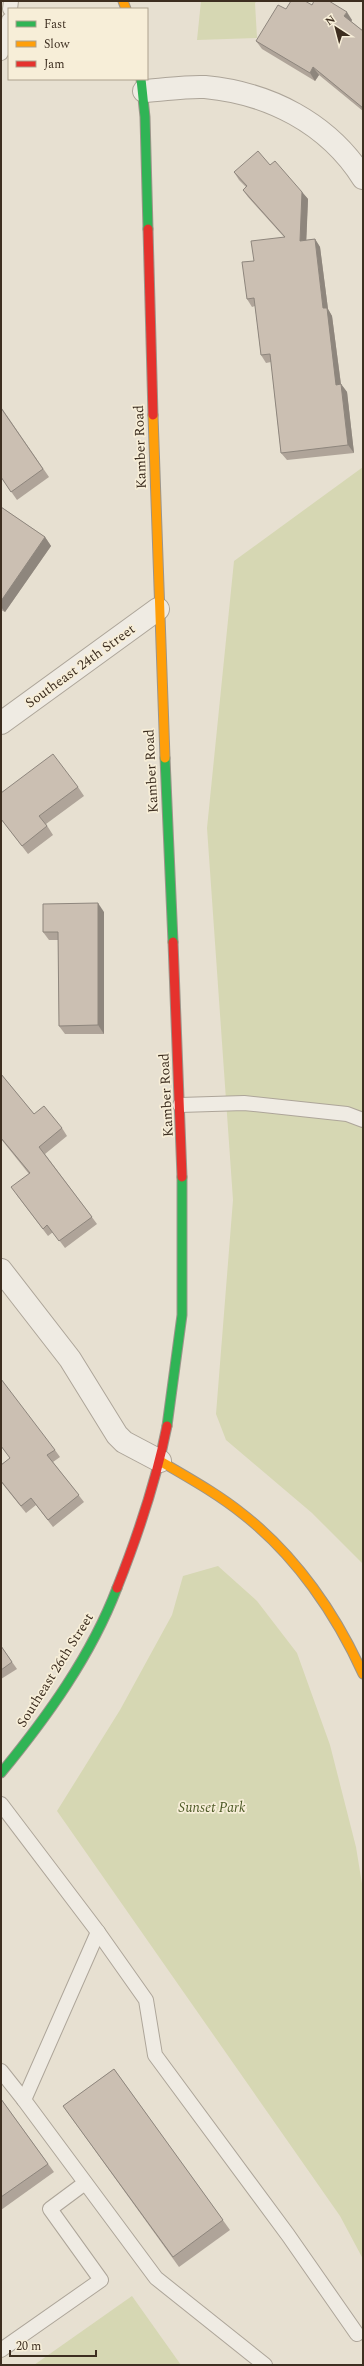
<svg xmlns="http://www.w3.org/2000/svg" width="364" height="2366" font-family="Spectral,serif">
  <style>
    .green { fill: #d6d7b3 }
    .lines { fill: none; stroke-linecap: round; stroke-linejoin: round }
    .lane-casing { stroke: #ada599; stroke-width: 16 }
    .street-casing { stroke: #ada599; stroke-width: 24 }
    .fast-casing { stroke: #9c958a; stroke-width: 11 }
    .slow-casing { stroke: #9c958a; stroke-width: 11 }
    .jam-casing { stroke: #9c958a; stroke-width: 11 }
    .lane { stroke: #efebe3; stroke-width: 14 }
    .street { stroke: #efebe3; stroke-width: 22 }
    .fast { stroke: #30b455; stroke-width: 9 }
    .slow { stroke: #ff9f0a; stroke-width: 9 }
    .jam { stroke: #e5322d; stroke-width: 9 }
    .wall { fill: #afa499 }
    .shaded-wall { fill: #8e867d }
    .building { fill: #cbbfb2; stroke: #8e867d }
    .labels { text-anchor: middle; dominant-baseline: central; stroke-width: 3.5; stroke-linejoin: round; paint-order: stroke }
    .street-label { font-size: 14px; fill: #3d2e20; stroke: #f7eed8 }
    .park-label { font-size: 14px; font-style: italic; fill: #4d5a26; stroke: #f7eed8 }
  </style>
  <rect width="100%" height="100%" fill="#e7e0d1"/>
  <g class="green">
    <path d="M201,1H257L255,3L257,38L197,40Z"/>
    <path d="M363,467V1564L312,1513L226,1440L216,1414L233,1200L207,828L234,561Z"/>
    <path d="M218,1566L257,1601L297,1653L330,1745L356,1847L363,1890V2259L340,2216L57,1811L120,1710L172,1615L183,1576Z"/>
    <path d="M132,2296L181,2365H34Z"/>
  </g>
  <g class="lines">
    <defs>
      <g id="lane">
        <path d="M10,9L11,1"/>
        <path d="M1,53L7,38L9,20"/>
        <path d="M180,1105L244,1103L347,1114L363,1120"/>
        <path d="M1,1804L98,1932L146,2000L155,2055L288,2235L357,2334"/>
        <path d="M98,1932L24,2100L156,2278L265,2365"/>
        <path d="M1,2071L24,2100"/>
        <path d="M1,2350L101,2280L50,2209L85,2183"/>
      </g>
      <g id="street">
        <path d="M144,91C164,90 185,86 205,87C269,93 328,123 363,178"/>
        <path d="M1,723L158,609"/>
        <path d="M1,1270L70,1359L117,1435L124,1442L160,1461"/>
      </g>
      <g id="fast">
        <path d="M141,79L145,117L148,229"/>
        <path d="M165,758L173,942"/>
        <path d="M167,1426L182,1315V1177"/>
        <path d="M1,1773C47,1717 91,1656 117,1588"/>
      </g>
      <g id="slow">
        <path d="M123,1L126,9"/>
        <path d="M153,415L165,758"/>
        <path d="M160,1461C189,1478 218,1494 244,1515C296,1556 336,1614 363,1674"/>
      </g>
      <g id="jam">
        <path d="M148,229L153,415"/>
        <path d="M173,942L182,1177"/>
        <path d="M117,1588C138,1535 156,1482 167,1426"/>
      </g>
    </defs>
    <use href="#lane" class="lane-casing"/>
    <use href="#street" class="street-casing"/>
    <use href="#fast" class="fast-casing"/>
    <use href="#slow" class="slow-casing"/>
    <use href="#jam" class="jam-casing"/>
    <use href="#lane" class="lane"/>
    <use href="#street" class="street"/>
    <use href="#fast" class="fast"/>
    <use href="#slow" class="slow"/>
    <use href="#jam" class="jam"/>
  </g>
  <g class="wall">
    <path d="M312,5L352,20L351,21L363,31V111L319,75L315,81L262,49L256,41L286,9Z"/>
    <path d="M270,165L302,192L308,199L306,240L315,239L320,247L328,309L332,316L341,384L347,392L354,453L287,460L281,453L271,362L266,363L261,355L255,306L252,307L247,299L254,261L284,237L248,197L243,190L246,187L239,180L234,172Z"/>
    <path d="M1,407L49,477L17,500L1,477Z"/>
    <path d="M1,507L45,537L51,546L5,612L1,610Z"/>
    <path d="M78,787L84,796L46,824L53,835L28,854L1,819V793Z"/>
    <path d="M104,912V1034H65L59,1026L58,940H49L43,932Z"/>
    <path d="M1,1074L34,1114L62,1128L67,1136L45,1154L97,1224L65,1248L53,1232L48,1236L16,1194L29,1174L1,1139Z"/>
    <path d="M55,1450L60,1457L53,1462L84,1502L53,1527L36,1505L26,1513L1,1482V1465L10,1458Z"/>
    <path d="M1,1646L17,1669L1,1679Z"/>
    <path d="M114,2069L230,2230L179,2267L63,2106Z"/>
    <path d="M1,2099L54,2172L1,2210Z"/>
  </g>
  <g class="shaded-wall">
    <path d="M347,12L352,20L350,24L344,16Z"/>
    <path d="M313,67L319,75L315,81L310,73Z"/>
    <path d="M302,192L308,199L306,249L300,241Z"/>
    <path d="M315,239L320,247L328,309L332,316L342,393L336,385L323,308Z"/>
    <path d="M341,384L347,392L354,453L348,445Z"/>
    <path d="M45,537L51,546L5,612L1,607V601Z"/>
    <path d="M98,903L104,912V1034L98,1025Z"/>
  </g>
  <g class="building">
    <path d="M291,1H305L312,5L314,1H329L347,12L344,16L363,31V108L313,67L310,73L256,41L278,5L286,9Z"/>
    <path d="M258,151L270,165L275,161L302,192L300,241L315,239L323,308H327L336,385L341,384L348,445L281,453L270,354L261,355L254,298L247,299L242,262L254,261L251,241L285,237L243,190L247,186L234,172Z"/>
    <path d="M1,408L43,469L11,492L1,477Z"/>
    <path d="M1,507L45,537L1,601Z"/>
    <path d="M53,754L78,787L39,816L47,826L22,846L1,819V793Z"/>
    <path d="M98,903V1025L59,1026L58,932H43V904Z"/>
    <path d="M1,1074L34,1114L44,1106L62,1128L39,1147L92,1217L59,1241L47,1225L43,1229L11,1187L30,1173L1,1138Z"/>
    <path d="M1,1379L55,1450L47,1455L79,1495L48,1520L31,1498L21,1506L1,1481V1465L10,1458L1,1446Z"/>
    <path d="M1,1646L12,1662L1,1670Z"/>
    <path d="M114,2069L223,2220L173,2257L63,2106Z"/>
    <path d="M1,2099L48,2164L1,2197Z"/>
  </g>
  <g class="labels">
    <g class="street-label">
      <text transform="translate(140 447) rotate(-92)">Kamber Road</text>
      <text transform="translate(80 666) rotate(-36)">Southeast 24th Street</text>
      <text transform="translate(151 771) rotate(-93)">Kamber Road</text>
      <text transform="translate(166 1095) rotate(-93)">Kamber Road</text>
      <text transform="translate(55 1670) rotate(-58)">Southeast 26th Street</text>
    </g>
    <g class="park-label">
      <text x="212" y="1807">Sunset Park</text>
    </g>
  </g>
  <rect width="364" height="2366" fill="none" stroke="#3d2e20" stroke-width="4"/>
  <rect x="8" y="8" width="140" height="72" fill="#f7eed8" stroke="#ada18e"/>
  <rect x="16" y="21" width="20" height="6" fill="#30b455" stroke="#ada18e"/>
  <text x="44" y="28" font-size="12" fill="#3d2e20">Fast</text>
  <rect x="16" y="41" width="20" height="6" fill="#ff9f0a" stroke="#ada18e"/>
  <text x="44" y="48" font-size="12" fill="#3d2e20">Slow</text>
  <rect x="16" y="61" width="20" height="6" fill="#e5322d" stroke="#ada18e"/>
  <text x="44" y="68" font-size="12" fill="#3d2e20">Jam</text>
  <g transform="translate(336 28) rotate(324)" stroke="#f7eed8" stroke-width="3" paint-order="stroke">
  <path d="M0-3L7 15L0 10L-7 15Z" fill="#3d2e20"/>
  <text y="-6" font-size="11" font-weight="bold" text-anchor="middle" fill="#3d2e20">N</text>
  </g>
  <path d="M10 2350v6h86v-6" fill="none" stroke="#3d2e20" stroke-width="2"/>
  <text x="16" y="2350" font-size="12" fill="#3d2e20" stroke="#f7eed8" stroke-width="3" paint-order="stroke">20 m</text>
</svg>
